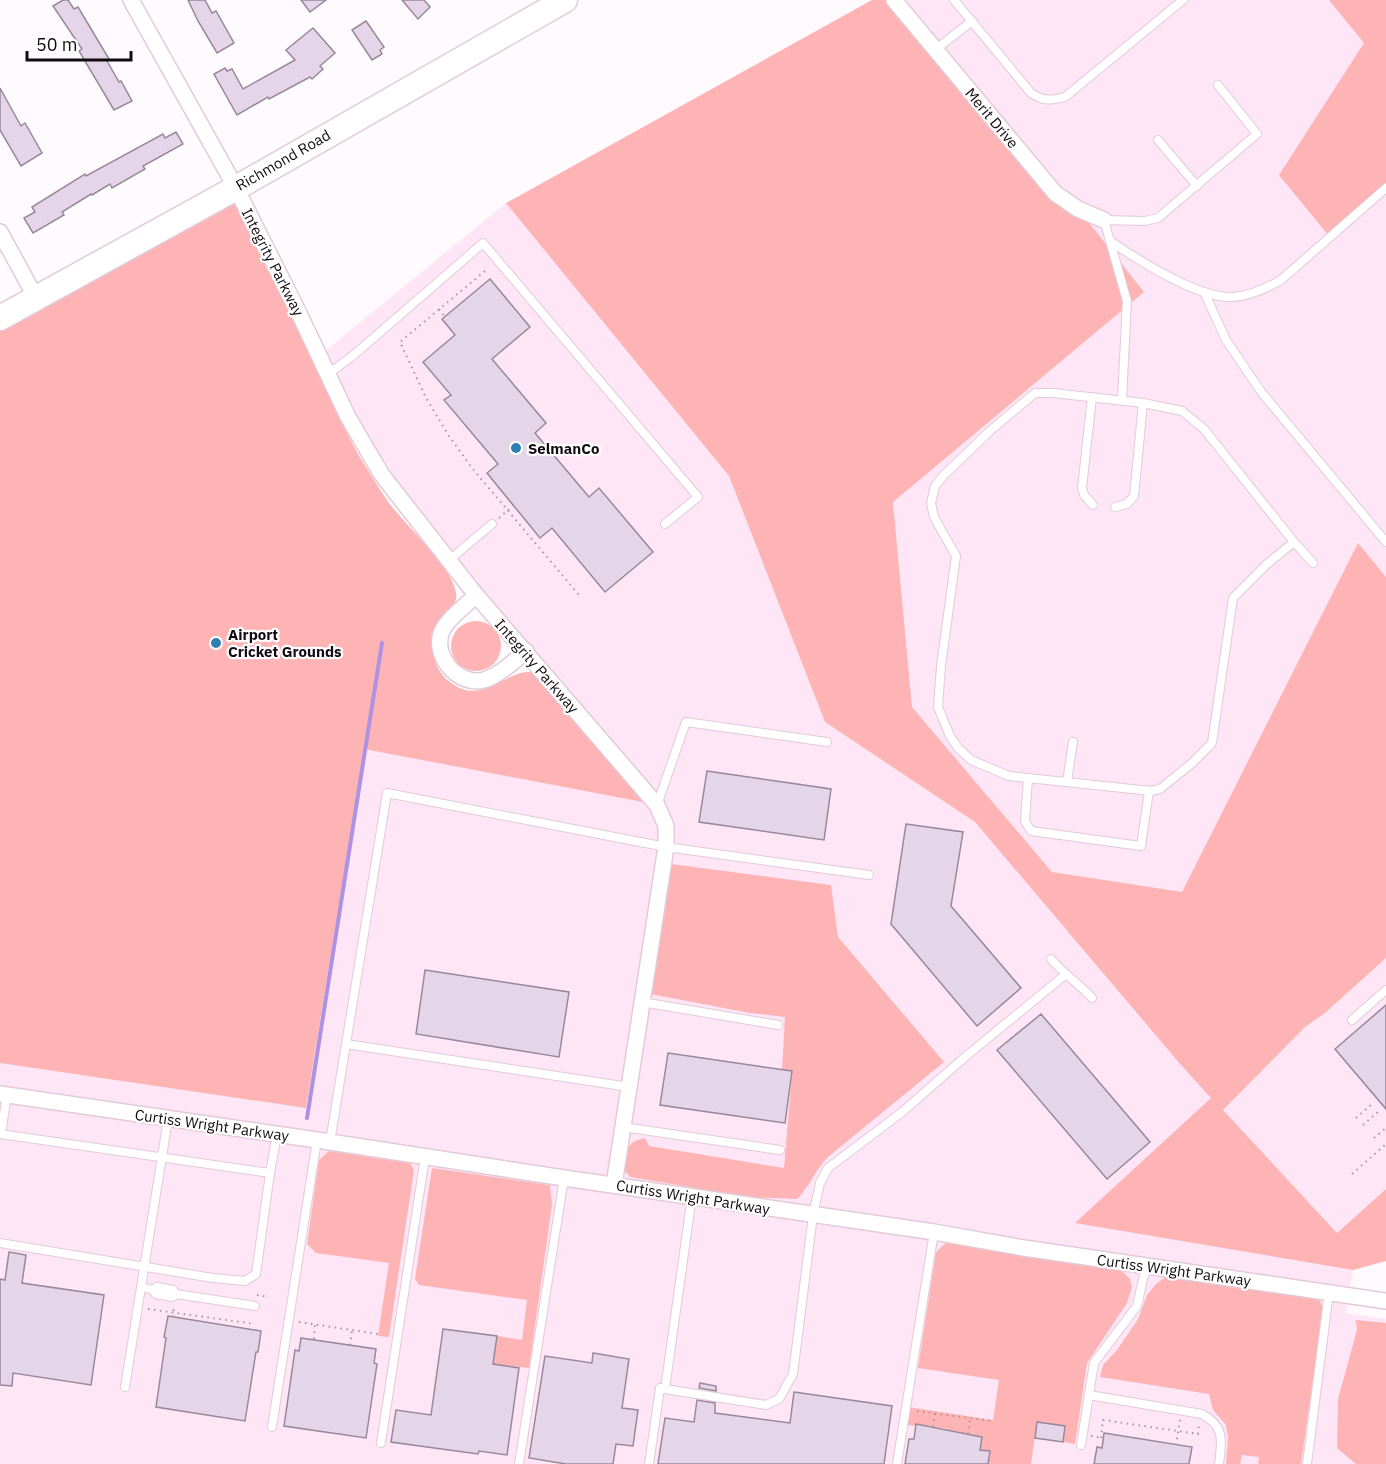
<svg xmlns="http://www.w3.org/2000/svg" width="1386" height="1464" font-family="'IBM Plex Sans',sans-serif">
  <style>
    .built { fill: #ffe6f6 }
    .green { fill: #feb4b4 }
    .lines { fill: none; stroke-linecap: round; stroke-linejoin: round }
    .stream { stroke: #ad91e2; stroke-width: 4 }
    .building { fill: #e5d5e9; stroke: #97889b; stroke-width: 1.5 }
    .service-casing { stroke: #e2cad9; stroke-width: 10 }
    .minor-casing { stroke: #e2cad9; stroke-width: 18 }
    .primary-casing { stroke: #e2cad9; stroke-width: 27 }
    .path { stroke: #a09a9e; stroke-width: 2; stroke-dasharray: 1.5 4.5; stroke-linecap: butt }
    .service { stroke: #fff; stroke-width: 8 }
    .minor { stroke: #fff; stroke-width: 15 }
    .primary { stroke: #fff; stroke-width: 24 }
    .poi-dot { fill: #2d7faf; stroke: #fff; stroke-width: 2 }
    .labels { text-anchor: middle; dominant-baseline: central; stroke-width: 4.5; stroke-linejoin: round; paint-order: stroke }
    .street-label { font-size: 15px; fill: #110a0f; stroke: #fff }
    .poi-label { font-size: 15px; font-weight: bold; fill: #110a0f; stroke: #fff; text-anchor: start }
  </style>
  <rect width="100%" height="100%" fill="#fffafd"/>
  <g class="built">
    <path d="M894,0H1329L1365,42L1279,175L1386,188V577L1358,544L1182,893L1052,872L912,707L893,501L1144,292Z"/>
    <path d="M506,203L729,476L825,722L975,822L1212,1098L1076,1223L1353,1270L1346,1313L1386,1319V1464H0V1063L306,1108L364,749L656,804L382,475L319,356Z"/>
    <path d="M1386,958V1189L1337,1233L1222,1110L1305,1026L1325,1013Z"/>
  </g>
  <g class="green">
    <path d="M872,0H894L1078,209L1144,292L893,502L912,707L1052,872L1182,892L1358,543L1386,577V958L1325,1013L1305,1027L1223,1110L1337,1233L1386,1189V1261L1353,1270L1075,1223L1211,1098L1181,1065L975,822L825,722L729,476L506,203Z"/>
    <path d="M1329,0H1386V188L1329,236L1279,175L1364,43Z"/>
    <path d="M236,188C240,202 243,217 249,231C263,264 284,295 300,327C323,373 338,423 366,467C376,483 386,501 399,515C414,533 434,551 446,570C451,578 458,591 456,600C453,609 444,614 439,622C428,641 431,668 450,682C484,709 508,665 535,673L643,802L364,749L306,1108L0,1063V318Z"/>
    <circle cx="476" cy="646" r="25"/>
    <path d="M671,864L831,885L838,937L944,1062L828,1157C815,1170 810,1186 797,1199L749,1197L630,1177L622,1168C626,1150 626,1142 645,1138L649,1146L784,1168L792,1072L782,1070L785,1017L750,1013L650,994Z"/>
    <path d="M329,1151L410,1163L414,1170L389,1337L378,1336L389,1263L316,1253L307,1244L319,1160Z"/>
    <path d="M432,1168L550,1185L552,1205L529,1368L493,1364L497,1336L522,1340L527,1300L419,1285L415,1279Z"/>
    <path d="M947,1242L1121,1270L1130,1279L1132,1287L1127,1303L1087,1363L1075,1444L1063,1442L1065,1426L1037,1422L1031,1464H988L990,1452L980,1450L982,1437L948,1431V1429L916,1424V1426L905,1425L908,1407L993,1420L999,1380L918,1368L936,1252Z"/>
    <path d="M1169,1275L1319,1299L1323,1308L1301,1464H1258L1259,1457L1242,1455L1240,1464H1226L1228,1437L1226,1425L1213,1410L1209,1394L1100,1377L1103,1365L1117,1350L1138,1319L1147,1295L1157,1283Z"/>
    <path d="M1356,1320L1386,1323V1464H1356L1337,1448L1338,1399L1357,1330Z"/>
  </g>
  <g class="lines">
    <path class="stream" d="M307,1118L382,643"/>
  </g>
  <g class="building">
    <path d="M63,0H68L74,9L78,7L109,59L107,61L119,82L121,81L132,101L114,110L79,51L82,49L53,6Z"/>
    <path d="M188,0H205L212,13L216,11L234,43L217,53L198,21Z"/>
    <path d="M301,0H326L310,12Z"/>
    <path d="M402,0H424L430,7L418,19Z"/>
    <path d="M366,21L384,47L380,50L382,54L372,60L352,30Z"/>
    <path d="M313,28L335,53L320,66L323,69L312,79L310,77L269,99L268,97L237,115L214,74L225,68L227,71L232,69L243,89L295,60L286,50Z"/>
    <path d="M0,88L21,126L25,123L42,153L21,166L0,130Z"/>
    <path d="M176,132L183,144L143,166L145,169L112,188L110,184L92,195L91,194L62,212L64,215L33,233L24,218L35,212L32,207L85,174L86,176L163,134L165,138Z"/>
    <path d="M490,279L530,327L492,359L546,423L535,433L589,497L599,488L653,552L605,592L552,528L540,538L487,473L498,464L444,400L451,395L423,362L455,335L442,319Z"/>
    <path d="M707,771L831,789L824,840L699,822Z"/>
    <path d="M906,824L963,832L951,906L1021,988L977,1026L891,924Z"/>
    <path d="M425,970L569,992L559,1057L416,1034Z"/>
    <path d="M1386,1005V1109L1335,1049Z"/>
    <path d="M1041,1014L1150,1142L1107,1179L997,1050Z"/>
    <path d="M668,1053L792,1071L785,1123L660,1105Z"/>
    <path d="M9,1252L26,1255L22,1283L104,1295L91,1385L13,1373L12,1386L0,1385V1279L5,1280Z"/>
    <path d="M168,1316L261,1331L258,1352H256L245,1421L156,1407L166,1338L164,1337Z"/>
    <path d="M443,1329L497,1336L493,1364L519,1368L507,1455L479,1451L478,1454L391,1442L396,1410L431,1415Z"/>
    <path d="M301,1338L376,1349L374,1363L377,1364L366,1438L284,1426L295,1350L299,1351Z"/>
    <path d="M593,1353L629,1359L622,1408L638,1410L633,1446L616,1444L613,1464H566L529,1458L545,1356L592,1363Z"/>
    <path d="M700,1383L716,1386V1391L699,1388Z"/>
    <path d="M794,1392L892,1406L884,1464H658L665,1418L694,1422L697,1400L715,1403V1413L790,1423Z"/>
    <path d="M1037,1422L1065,1426L1063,1442L1035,1438Z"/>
    <path d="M916,1424L982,1437L980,1450L990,1451L988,1464H905L909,1439H914Z"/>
    <path d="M1104,1433L1192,1447L1189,1464H1094L1097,1447L1102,1448Z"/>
  </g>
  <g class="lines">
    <defs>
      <g id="service">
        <path d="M954,0L1031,93C1043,101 1050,101 1065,97L1183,0"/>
        <path d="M935,50L972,21"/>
        <path d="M1158,140L1197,186"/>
        <path d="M1110,241C1138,260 1199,299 1233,297C1250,296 1267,288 1281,280L1386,188"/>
        <path d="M1205,294L1226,340L1262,393L1386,542"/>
        <path d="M328,374L355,354L483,243L698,497L665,524"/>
        <path d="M1092,397L1082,488L1084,495L1093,505"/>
        <path d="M1122,399L1127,301L1104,220L1145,221L1158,218L1257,134L1218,85"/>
        <path d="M1115,507L1127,504L1134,496L1143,403"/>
        <path d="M1294,542L1267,564L1233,598L1212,743L1191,764L1160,789L1151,791L1009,776L971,760L958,748L950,736L938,707L941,666L956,556L934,517L931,503L935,486L943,476L991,430L1035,393H1053L1143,403L1182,411L1204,429L1294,542L1313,563"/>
        <path d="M448,561L492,524"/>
        <path d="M1028,778L1025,821L1031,831L1141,846L1149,791"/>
        <path d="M1067,782L1073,742"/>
        <path d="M657,805L686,722L827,742"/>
        <path d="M1051,959C1064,974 1079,984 1092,998"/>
        <path d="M642,1002L778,1025"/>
        <path d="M1352,1020L1386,990"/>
        <path d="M346,1044L629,1087"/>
        <path d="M623,1127L780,1150"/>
        <path d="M0,1134L270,1173L277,1134"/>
        <path d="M1,1134L7,1095"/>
        <path d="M330,1142L387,793L666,847L869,875"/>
        <path d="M692,1196L665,1389L766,1405L779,1399L793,1374L813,1215L820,1183L828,1168L901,1113L965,1057L1065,975"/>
        <path d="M0,1243L213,1278L245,1281L256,1274L270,1173"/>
        <path d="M142,1287L153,1290L156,1294L172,1297L176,1294L255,1306"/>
        <path d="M153,1290L157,1287L173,1290L176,1294"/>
        <path d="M125,1387L168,1119"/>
        <path d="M1089,1395L1202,1414C1225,1426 1222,1441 1219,1464"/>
        <path d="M272,1427L317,1140"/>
        <path d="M381,1443L425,1157"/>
        <path d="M1081,1445L1094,1363L1137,1306L1146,1266"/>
        <path d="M519,1464L564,1178"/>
        <path d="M649,1464L660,1388L665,1389"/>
        <path d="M897,1464L934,1232"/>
        <path d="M1307,1464L1329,1292"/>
      </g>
      <g id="minor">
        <path d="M131,0L236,188L297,309L348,417L382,475L476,595L657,805L666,826V847L614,1185"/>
        <path d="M894,0L1055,193L1078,209L1104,220"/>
        <path d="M0,232L36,298"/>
        <path d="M476,595C466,606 450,616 443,629C430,653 457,687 484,680C497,677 516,660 526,651"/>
        <path d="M0,1094L317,1140L564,1178L934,1232L1024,1248L1386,1301"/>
      </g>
      <path id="primary" d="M0,318L236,188L565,0"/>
    </defs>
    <use href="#service" class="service-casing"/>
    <use href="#minor" class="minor-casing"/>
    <use href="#primary" class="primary-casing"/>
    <g class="path">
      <path d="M485,271L400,342L426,398L449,436L472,468L579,595"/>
      <path d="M439,309L445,317"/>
      <path d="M499,518L514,505"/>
      <path d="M1356,1118L1372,1104"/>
      <path d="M1363,1125L1379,1111"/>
      <path d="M1374,1138L1386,1128"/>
      <path d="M1352,1174L1386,1144"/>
      <path d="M257,1295L269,1297"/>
      <path d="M148,1309L255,1324"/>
      <path d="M173,1317L174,1306"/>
      <path d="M299,1322L378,1334"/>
      <path d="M314,1339L315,1324"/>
      <path d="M350,1345L352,1330"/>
      <path d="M917,1411L991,1421"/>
      <path d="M933,1427L935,1413"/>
      <path d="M968,1434L970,1418"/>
      <path d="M1091,1436L1103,1438"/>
      <path d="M1101,1438L1103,1420L1198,1434L1199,1424"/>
      <path d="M1176,1445L1180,1419"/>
    </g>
    <use href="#service" class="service"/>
    <use href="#minor" class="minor"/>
    <use href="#primary" class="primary"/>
  </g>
  <g class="poi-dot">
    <circle cx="516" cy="448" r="6"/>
    <circle cx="216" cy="643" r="6"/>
  </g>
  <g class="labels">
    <g class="street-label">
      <text transform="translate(992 118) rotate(50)">Merit Drive</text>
      <text transform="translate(283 160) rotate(-30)">Richmond Road</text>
      <text transform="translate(273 262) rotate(63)">Integrity Parkway</text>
      <text transform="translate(537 666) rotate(49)">Integrity Parkway</text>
      <text transform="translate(212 1125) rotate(8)">Curtiss Wright Parkway</text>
      <text transform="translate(693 1197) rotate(9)">Curtiss Wright Parkway</text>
      <text transform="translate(1174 1270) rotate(8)">Curtiss Wright Parkway</text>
    </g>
    <g class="poi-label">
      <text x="528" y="448">SelmanCo</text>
      <text x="228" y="634">Airport<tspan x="228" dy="17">Cricket Grounds</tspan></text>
    </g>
  </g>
  <path d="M27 51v9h104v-9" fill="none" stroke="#110a0f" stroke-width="3"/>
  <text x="36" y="51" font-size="18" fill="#110a0f" stroke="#ffffff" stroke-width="4.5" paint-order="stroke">50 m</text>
</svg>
